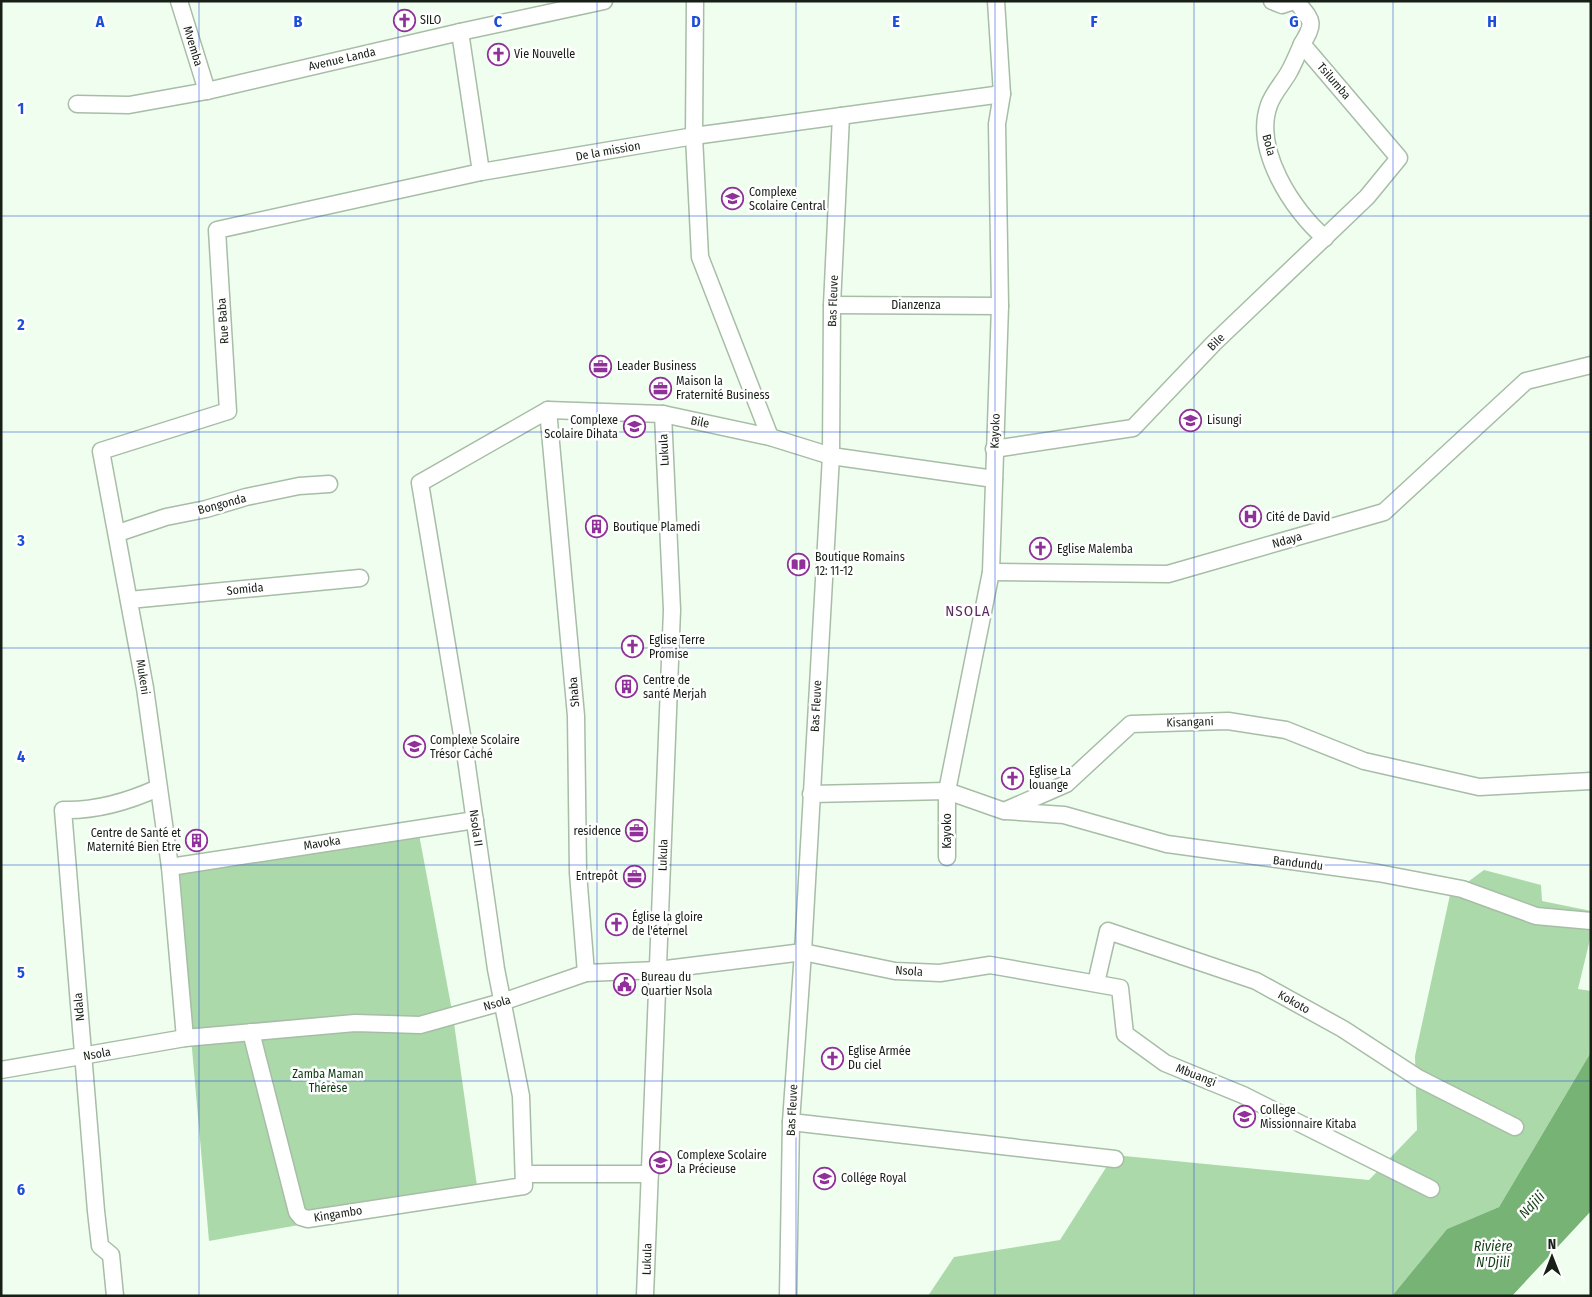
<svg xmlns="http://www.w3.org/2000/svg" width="1592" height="1297" font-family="'Fira Sans Condensed',sans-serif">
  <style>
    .green { fill: #abd9aa }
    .water { fill: #76b375 }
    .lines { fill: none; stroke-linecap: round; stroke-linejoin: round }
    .minor-casing { stroke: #a7bda6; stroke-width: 19 }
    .minor { stroke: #fff; stroke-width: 16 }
    .grid { fill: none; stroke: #1d4ed8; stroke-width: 1; stroke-opacity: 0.55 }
    .labels { text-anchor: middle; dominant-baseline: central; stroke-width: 5; stroke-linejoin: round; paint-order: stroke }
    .poi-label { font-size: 12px; fill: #171f16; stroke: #fff; text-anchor: start }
    .street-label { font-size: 12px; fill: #171f16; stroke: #fff }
    .park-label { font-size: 12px; fill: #0b380f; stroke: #fff }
    .water-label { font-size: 14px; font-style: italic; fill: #133e15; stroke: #fff }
    .quarter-label { font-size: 15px; letter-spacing: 1px; fill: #5a2b5e; stroke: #fff }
    .grid-label { font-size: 16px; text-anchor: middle; font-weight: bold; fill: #1d4ed8; stroke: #fff; stroke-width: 5; stroke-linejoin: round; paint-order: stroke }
  </style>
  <rect width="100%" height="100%" fill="#f0feef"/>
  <g class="green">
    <path d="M418,829L453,1016L478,1193L209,1241L176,868Z"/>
    <path d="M1484,870L1541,885L1542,901L1591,911V935L1578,989L1591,991V1052L1499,1207L1447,1229L1392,1296H928L954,1257L1060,1240L1114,1155L1369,1180L1417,1130L1415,1056L1450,895Z"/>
  </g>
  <path class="water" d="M1591,1052V1211L1512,1296H1392L1447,1229L1499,1207Z"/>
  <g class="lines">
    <defs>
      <g id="minor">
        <path d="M179,1L207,91"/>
        <path d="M695,1L694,136L700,257L770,437"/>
        <path d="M1272,1L1282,5L1294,1"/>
        <path d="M460,32L481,172"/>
        <path d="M1302,44C1298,53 1294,63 1289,72C1283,83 1273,93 1269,105C1253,149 1292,210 1325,238"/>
        <path d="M77,104L129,105L207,91L460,32L604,1"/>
        <path d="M832,305L1000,306"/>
        <path d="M548,410L576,716L578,873L586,973"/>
        <path d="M994,449L1133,428L1214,343L1367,197L1399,158L1302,44C1316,21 1312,21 1296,1"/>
        <path d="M118,533L166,517L206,509L246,497L299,486L329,484"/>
        <path d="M991,572L1168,574L1384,512L1526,381L1591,365"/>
        <path d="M129,600L360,578"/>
        <path d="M811,794L947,791L1004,811L1066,784L1131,724L1228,721L1286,730L1364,761L1479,787L1591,781"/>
        <path d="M1006,811L1064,815L1167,844L1378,873L1462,889L1536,916L1591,921"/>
        <path d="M947,857V791L991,572L1000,306L997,124L1002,94L996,1"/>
        <path d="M170,867L475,820"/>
        <path d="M1096,983L1108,931L1256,981L1343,1029L1418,1078L1515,1127"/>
        <path d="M251,1032L297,1212L301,1217L308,1219L524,1186L521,1096L496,969L466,759L420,483L548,410L663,414L770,437L831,456L994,479"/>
        <path d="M185,1038L170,867L145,688L101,451L228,411L217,230L481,172L694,136L1002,94"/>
        <path d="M1,1070L185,1038L355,1023L420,1025L502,1002L586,973L658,970L803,952L895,971L940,973L990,965L1120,988L1125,1034L1165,1063L1243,1095L1431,1189"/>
        <path d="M791,1122L1115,1159"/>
        <path d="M524,1174H650"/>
        <path d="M115,1296L111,1255L100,1246L96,1211L63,810C96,811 127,802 158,788"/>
        <path d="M645,1296L672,610L663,414"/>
        <path d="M788,1296L791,1122L803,952L831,456L832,305L841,116"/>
      </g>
    </defs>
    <use href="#minor" class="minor-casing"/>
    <use href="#minor" class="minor"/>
  </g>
  <path class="grid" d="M199,1V1296M398,1V1296M597,1V1296M796,1V1296M995,1V1296M1194,1V1296M1393,1V1296M1,216H1591M1,432H1591M1,648H1591M1,865H1591M1,1081H1591"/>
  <defs>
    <symbol id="church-ring" viewBox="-11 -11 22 22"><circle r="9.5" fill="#fff" stroke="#903199" stroke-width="1.5"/><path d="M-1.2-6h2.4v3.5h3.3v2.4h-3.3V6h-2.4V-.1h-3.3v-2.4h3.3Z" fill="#903199"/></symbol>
    <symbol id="school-ring" viewBox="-11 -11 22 22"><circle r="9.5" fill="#fff" stroke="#903199" stroke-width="1.5"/><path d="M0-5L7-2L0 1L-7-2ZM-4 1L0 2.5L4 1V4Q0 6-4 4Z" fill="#903199"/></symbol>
    <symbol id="office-ring" viewBox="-11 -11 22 22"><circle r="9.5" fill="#fff" stroke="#903199" stroke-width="1.5"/><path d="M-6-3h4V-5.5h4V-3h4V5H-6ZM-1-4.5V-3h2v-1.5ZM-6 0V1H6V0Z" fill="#903199"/></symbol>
    <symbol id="hospital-ring" viewBox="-11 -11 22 22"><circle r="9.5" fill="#fff" stroke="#903199" stroke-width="1.5"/><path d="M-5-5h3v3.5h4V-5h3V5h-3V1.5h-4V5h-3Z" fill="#903199"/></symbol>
    <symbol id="building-ring" viewBox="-11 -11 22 22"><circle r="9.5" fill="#fff" stroke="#903199" stroke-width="1.5"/><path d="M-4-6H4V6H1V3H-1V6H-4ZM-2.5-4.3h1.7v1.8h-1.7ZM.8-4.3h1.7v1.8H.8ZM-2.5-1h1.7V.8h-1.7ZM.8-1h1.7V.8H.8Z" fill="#903199"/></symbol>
    <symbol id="library-ring" viewBox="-11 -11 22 22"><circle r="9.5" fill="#fff" stroke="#903199" stroke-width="1.5"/><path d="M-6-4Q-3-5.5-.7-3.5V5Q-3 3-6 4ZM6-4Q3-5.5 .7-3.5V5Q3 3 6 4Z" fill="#903199"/></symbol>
    <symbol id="civic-ring" viewBox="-11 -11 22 22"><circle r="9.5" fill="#fff" stroke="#903199" stroke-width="1.5"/><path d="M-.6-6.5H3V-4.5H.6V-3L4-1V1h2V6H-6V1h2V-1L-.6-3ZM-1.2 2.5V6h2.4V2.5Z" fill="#903199"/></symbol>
    <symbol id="university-ring" viewBox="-11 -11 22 22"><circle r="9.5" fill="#fff" stroke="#903199" stroke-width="1.5"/><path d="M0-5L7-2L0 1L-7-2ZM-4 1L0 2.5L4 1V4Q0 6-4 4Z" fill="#903199"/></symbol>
  </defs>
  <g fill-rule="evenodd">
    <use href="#church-ring" x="392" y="8" width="25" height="25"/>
    <use href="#church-ring" x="486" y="42" width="25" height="25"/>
    <use href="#school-ring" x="720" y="186" width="25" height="25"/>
    <use href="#office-ring" x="588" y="354" width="25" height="25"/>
    <use href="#office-ring" x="648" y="376" width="25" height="25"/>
    <use href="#school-ring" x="1178" y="408" width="25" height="25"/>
    <use href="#school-ring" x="622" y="414" width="25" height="25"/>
    <use href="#hospital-ring" x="1238" y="504" width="25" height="25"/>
    <use href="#building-ring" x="584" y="514" width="25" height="25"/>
    <use href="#church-ring" x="1028" y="536" width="25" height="25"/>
    <use href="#library-ring" x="786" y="552" width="25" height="25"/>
    <use href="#church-ring" x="620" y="634" width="25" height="25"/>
    <use href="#building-ring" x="614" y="674" width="25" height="25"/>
    <use href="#school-ring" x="402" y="734" width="25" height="25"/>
    <use href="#church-ring" x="1000" y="766" width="25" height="25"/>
    <use href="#office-ring" x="624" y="818" width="25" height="25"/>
    <use href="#building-ring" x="184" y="828" width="25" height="25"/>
    <use href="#office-ring" x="622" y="864" width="25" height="25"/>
    <use href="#church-ring" x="604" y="912" width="25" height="25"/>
    <use href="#civic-ring" x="612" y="972" width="25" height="25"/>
    <use href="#church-ring" x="820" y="1046" width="25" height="25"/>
    <use href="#school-ring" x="1232" y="1104" width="25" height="25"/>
    <use href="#school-ring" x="648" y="1150" width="25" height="25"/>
    <use href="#university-ring" x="812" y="1166" width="25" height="25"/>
  </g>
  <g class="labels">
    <g class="poi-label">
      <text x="420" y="20">SILO</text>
      <text x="514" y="54">Vie Nouvelle</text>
      <text x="749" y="192">Complexe<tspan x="749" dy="14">Scolaire Central</tspan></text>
      <text x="617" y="366">Leader Business</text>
      <text x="676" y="381">Maison la<tspan x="676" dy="14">Fraternité Business</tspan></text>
      <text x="618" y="420" text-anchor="end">Complexe<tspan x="618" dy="14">Scolaire Dihata</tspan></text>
      <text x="1207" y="420">Lisungi</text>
      <text x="1266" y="517">Cité de David</text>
      <text x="613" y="527">Boutique Plamedi</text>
      <text x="1057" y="549">Eglise Malemba</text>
      <text x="815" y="557">Boutique Romains<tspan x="815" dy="14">12: 11-12</tspan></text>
      <text x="649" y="640">Eglise Terre<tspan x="649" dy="14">Promise</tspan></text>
      <text x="643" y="680">Centre de<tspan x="643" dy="14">santé Merjah</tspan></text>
      <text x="430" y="740">Complexe Scolaire<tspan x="430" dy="14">Trésor Caché</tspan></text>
      <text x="1029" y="771">Eglise La<tspan x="1029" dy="14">louange</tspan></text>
      <text x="621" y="831" text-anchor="end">residence</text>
      <text x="181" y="833" text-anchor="end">Centre de Santé et<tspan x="181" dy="14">Maternité Bien Etre</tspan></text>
      <text x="618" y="876" text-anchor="end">Entrepôt</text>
      <text x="632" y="917">Église la gloire<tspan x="632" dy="14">de l'éternel</tspan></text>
      <text x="641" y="977">Bureau du<tspan x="641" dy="14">Quartier Nsola</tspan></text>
      <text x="848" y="1051">Eglise Armée<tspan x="848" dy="14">Du ciel</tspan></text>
      <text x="1260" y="1110">College<tspan x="1260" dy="14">Missionnaire Kitaba</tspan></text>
      <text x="677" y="1155">Complexe Scolaire<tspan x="677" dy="14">la Précieuse</tspan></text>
      <text x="841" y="1178">Collége Royal</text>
    </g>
    <g class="street-label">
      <text transform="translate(193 46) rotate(73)">Mvemba</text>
      <text transform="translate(342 59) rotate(-13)">Avenue Landa</text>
      <text transform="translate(1334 81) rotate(49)">Tsilumba</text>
      <text transform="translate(1269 145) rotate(75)">Bola</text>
      <text transform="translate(608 151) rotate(-10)">De la mission</text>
      <text transform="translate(833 301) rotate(-88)">Bas Fleuve</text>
      <text x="916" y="305">Dianzenza</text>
      <text transform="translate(223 321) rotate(-94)">Rue Baba</text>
      <text transform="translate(1216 342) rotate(-45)">Bile</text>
      <text transform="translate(700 422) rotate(12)">Bile</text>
      <text transform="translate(995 431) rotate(-88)">Kayoko</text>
      <text transform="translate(664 450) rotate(-93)">Lukula</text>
      <text transform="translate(222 504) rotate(-15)">Bongonda</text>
      <text transform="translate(1287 540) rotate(-16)">Ndaya</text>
      <text transform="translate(245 589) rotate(-6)">Somida</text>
      <text transform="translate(143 677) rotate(81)">Mukeni</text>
      <text transform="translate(574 692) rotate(-95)">Shaba</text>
      <text transform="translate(816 706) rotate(-87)">Bas Fleuve</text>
      <text transform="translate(1190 722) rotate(-2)">Kisangani</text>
      <text transform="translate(476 828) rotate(82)">Nsola II</text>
      <text transform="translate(947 831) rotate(-90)">Kayoko</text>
      <text transform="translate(322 843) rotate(-9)">Mavoka</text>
      <text transform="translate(663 855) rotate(-88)">Lukula</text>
      <text transform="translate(1298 863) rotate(7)">Bandundu</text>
      <text transform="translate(909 971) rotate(4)">Nsola</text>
      <text transform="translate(1294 1002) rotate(29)">Kokoto</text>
      <text transform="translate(497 1003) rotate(-16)">Nsola</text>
      <text transform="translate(79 1007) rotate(-95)">Ndala</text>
      <text transform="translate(97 1054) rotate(-10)">Nsola</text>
      <text transform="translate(1196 1075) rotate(21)">Mbuangi</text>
      <text transform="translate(792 1110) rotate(-87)">Bas Fleuve</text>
      <text transform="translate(338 1214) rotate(-9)">Kingambo</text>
      <text transform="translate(647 1259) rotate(-88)">Lukula</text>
    </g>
    <g class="park-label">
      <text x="328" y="1074">Zamba Maman<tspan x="328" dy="14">Thérèse</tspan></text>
    </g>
    <g class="water-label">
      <text transform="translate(1532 1205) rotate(-47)">Ndjili</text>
      <text x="1493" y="1246">Rivière<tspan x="1493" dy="16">N'Djili</tspan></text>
    </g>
    <g class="quarter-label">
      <text x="968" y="611">NSOLA</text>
    </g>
  </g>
  <g class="grid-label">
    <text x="100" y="27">A</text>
    <text x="298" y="27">B</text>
    <text x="498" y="27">C</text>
    <text x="696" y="27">D</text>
    <text x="896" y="27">E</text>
    <text x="1094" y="27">F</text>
    <text x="1294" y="27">G</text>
    <text x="1492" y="27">H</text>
    <text x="21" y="114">1</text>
    <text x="21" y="330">2</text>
    <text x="21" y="546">3</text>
    <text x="21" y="762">4</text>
    <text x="21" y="978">5</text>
    <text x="21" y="1195">6</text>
  </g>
  <rect width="1592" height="1297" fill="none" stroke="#171f16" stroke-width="5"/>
  <g transform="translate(1552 1257)" stroke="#ffffff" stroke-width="4" paint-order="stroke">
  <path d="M0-4L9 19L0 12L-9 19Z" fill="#171f16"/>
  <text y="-8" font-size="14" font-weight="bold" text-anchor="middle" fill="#171f16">N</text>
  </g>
</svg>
